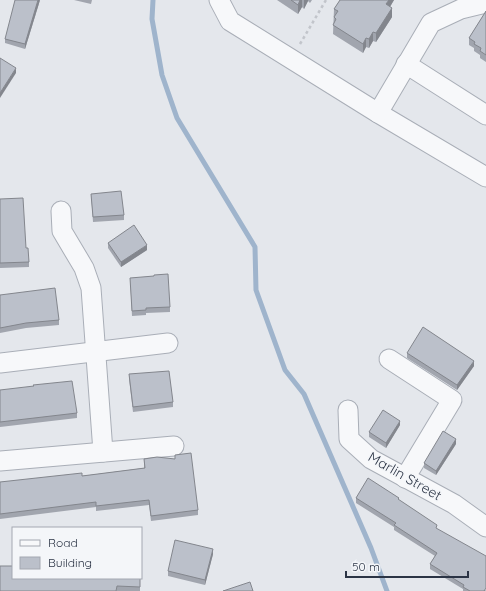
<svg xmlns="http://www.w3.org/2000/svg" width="486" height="591" font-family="Quicksand,sans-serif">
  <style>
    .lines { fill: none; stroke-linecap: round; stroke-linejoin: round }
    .stream { stroke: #9fb4cc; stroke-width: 5 }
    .minor-casing { stroke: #a9aeb7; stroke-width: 21 }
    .path { stroke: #c2c5cb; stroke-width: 2.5; stroke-dasharray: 3 3; stroke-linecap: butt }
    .minor { stroke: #f7f8fa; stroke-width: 19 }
    .wall { fill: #a1a5ae }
    .shaded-wall { fill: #83868d }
    .building { fill: #bbc0ca; stroke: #83868d }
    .labels { text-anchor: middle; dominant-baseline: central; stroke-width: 3; stroke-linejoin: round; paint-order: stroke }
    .street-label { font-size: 14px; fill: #2b3445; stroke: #f4f6f9 }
  </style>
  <rect width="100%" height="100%" fill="#e4e7ec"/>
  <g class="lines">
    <path class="stream" d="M153,0L152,19L162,75L177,118L255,247L256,290L285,370L304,394L371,548L387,591"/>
    <defs>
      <g id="minor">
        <path d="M219,0L230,21L378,113L486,177"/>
        <path d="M406,64L486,115"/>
        <path d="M378,113L431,23L461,9L486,3"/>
        <path d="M61,211L62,231L84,268L91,288L103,452"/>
        <path d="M389,359L452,400L405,478"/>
        <path d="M0,363L168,343"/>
        <path d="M348,410L349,439L371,459L454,504L486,527"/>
        <path d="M0,461L174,446"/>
      </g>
    </defs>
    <use href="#minor" class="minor-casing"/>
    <path class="path" d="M300,44L326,0"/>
    <use href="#minor" class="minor"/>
  </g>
  <g class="wall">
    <path d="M40,0L25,49L5,43V39Z"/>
    <path d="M74,0H92L91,4Z"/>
    <path d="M277,0H312L310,3L308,1L304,9L302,7L298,14Z"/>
    <path d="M340,0H394L390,7L392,17L376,42L373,41L369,48L366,47L363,53L333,34L334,9Z"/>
    <path d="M486,11V62L480,58V55L474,51V48L469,45V38Z"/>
    <path d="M91,194L124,215V220L93,222Z"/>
    <path d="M0,199L26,248L29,262V267L0,268Z"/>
    <path d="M108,243L147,250L121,267L108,248Z"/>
    <path d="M130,278L170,307V312L146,313V315L132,316Z"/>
    <path d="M0,295L59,320V325L26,328L0,333Z"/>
    <path d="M407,353L474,366L457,390L407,358Z"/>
    <path d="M129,374L173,402V407L133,412L129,379Z"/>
    <path d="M0,390L77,413V418L0,427Z"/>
    <path d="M400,425L386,448L369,437V432Z"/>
    <path d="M456,444L436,475L424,468V463Z"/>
    <path d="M175,455L198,510V515L151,521L149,505L96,511V507L0,519V482L82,476L144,468V459H175Z"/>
    <path d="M356,498L399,500L437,529L486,591H463V589L430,569V564L435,556L394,530V527L356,503Z"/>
    <path d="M213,554L205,585L168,576V571Z"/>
    <path d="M140,578V591H0Z"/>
  </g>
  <g class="shaded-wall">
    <path d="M38,0H40L25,49V44Z"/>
    <path d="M300,0H302V7L298,14V5Z"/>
    <path d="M304,0H308V1L304,9Z"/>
    <path d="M389,0H394L386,13V4Z"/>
    <path d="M392,8V17L376,42V33Z"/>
    <path d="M373,32V41L369,48V39Z"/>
    <path d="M366,38V47L363,53V44Z"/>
    <path d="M16,68V73L0,98V93Z"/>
    <path d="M147,245V250L121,267V262Z"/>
    <path d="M474,361V366L457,390V385Z"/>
    <path d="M400,421V425L386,448V443Z"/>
    <path d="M456,439V444L436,475V471Z"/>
    <path d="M213,549V554L205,585V580Z"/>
  </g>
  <g class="building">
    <path d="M15,0H38L25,44L5,39Z"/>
    <path d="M291,0H300L298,5Z"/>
    <path d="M340,0H389L386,4L392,8L376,33L373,32L369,39L366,38L363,44L333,25L336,19L334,17L338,11L334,9Z"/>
    <path d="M486,11V55L480,51L481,48L474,44L475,42L469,38Z"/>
    <path d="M0,58L16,68L0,93Z"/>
    <path d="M121,191L124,215L93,217L91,194Z"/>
    <path d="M23,198L26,248H28L29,262L0,263V199Z"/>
    <path d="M134,225L147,245L121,262L108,243Z"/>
    <path d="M168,274L170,307L146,308V310L132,311L130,278L154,276V275Z"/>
    <path d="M55,288L59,320L26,323L0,328V295Z"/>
    <path d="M423,327L474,361L457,385L407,353Z"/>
    <path d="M169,371L173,402L133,407L129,374Z"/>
    <path d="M72,381L77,413L0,422V390L34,386L33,385Z"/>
    <path d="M383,410L400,421L386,443L369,432Z"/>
    <path d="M443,431L456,439L436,471L424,463Z"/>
    <path d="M191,453L198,510L151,516L149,500L96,506V502L0,514V482L82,473V476L145,468L144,459L157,457L175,459V455Z"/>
    <path d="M368,478L399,498L398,499L437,525L436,528L486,556V588L484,591H470L463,587L464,585L430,564L437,553L394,525L396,523L356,498Z"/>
    <path d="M175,540L213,549L205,580L168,571Z"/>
    <path d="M0,566H13V578H140V587L117,586L116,591H0Z"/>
    <path d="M250,582L253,591H223Z"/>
  </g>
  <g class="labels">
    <g class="street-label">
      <text transform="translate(405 476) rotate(30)">Marlin Street</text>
    </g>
  </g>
  <rect x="12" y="527" width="130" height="52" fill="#f4f6f9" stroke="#a4a8b1"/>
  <rect x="20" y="540" width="20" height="6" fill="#f7f8fa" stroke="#a4a8b1"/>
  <text x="48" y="547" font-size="12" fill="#2b3445">Road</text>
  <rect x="20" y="557" width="20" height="12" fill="#bbc0ca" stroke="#a4a8b1"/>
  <text x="48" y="567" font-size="12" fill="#2b3445">Building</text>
  <path d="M346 571v6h122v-6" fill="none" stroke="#2b3445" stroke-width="2"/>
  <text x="352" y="571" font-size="12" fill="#2b3445" stroke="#f4f6f9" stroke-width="3" paint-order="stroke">50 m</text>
</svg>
